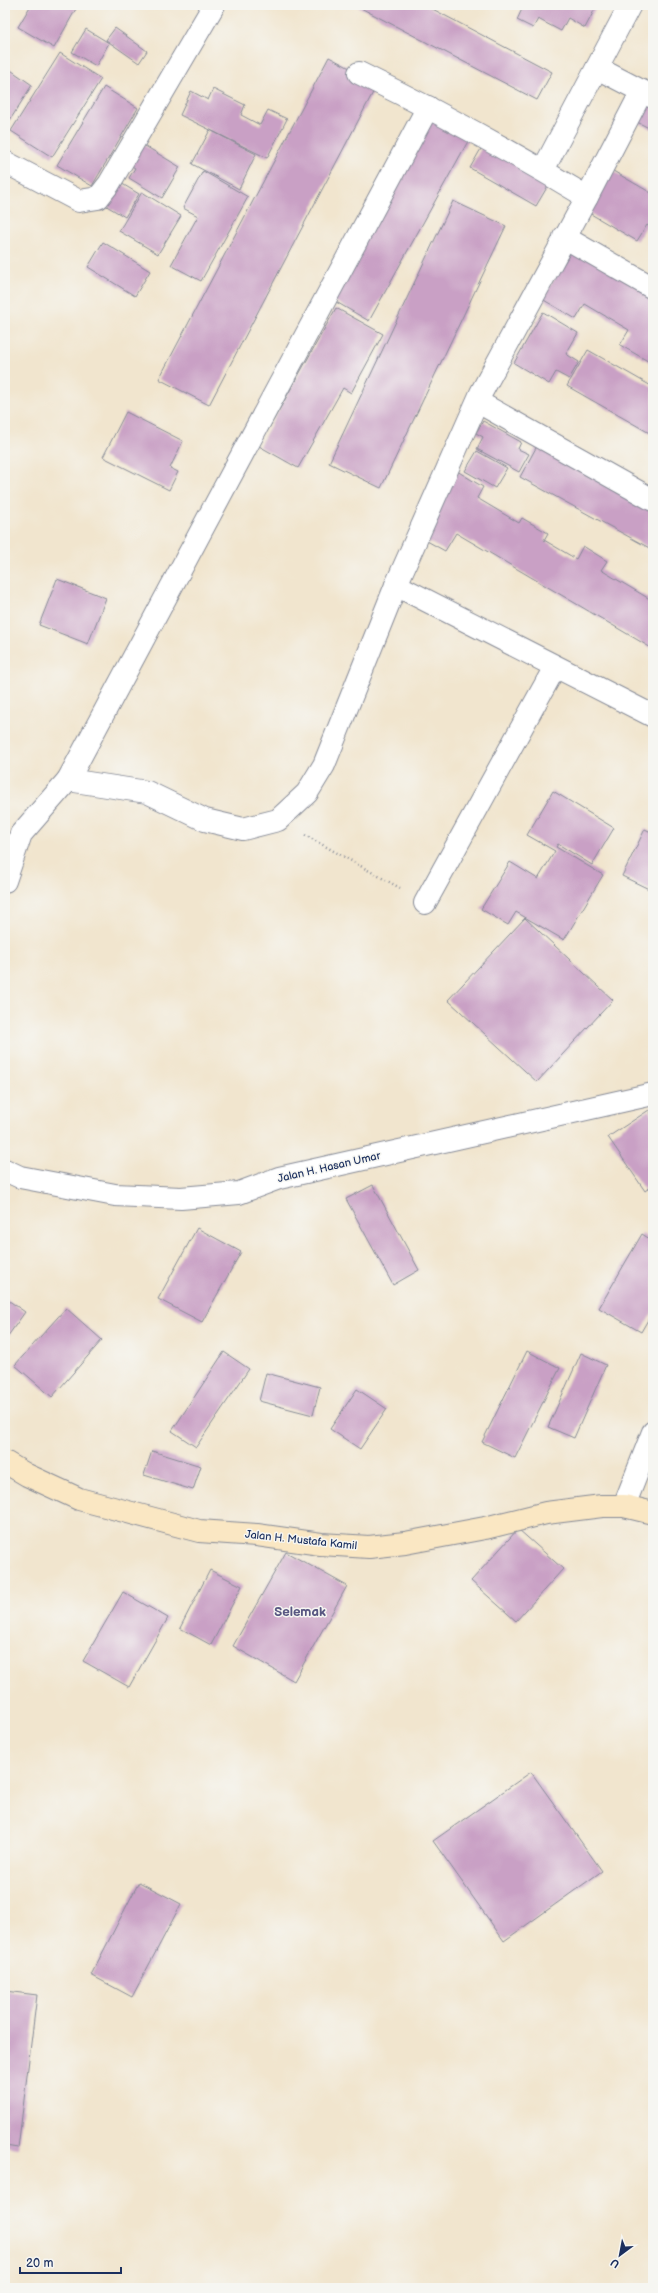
<svg xmlns="http://www.w3.org/2000/svg" width="658" height="2293" font-family="'Balsamiq Sans',sans-serif">
  <style>
    .building { fill: #c9a0c5 }
    .lines { fill: none; stroke-linecap: round; stroke-linejoin: round }
    .street-casing { stroke: #868a96; stroke-width: 24 }
    .secondary-casing { stroke: #868a96; stroke-width: 24 }
    .path { stroke: #868a96; stroke-width: 2.5; stroke-dasharray: 1 3; stroke-linecap: butt }
    .street { stroke: #fff; stroke-width: 22 }
    .secondary { stroke: #fae7c3; stroke-width: 22 }
    .labels { text-anchor: middle; dominant-baseline: central; stroke-width: 3; stroke-linejoin: round; paint-order: stroke }
    .street-label { font-size: 11px; fill: #1b2f5e; stroke: #f6f6f2 }
    .quarter-label { font-size: 13px; font-weight: bold; fill: #585782; stroke: #f6f6f2 }
  </style>
  <rect width="100%" height="100%" fill="#f6f6f2"/>
  <filter id="ink" filterUnits="userSpaceOnUse"><feTurbulence type="fractalNoise" baseFrequency=".025" numOctaves="2"/><feDisplacementMap in="SourceGraphic" scale="8" xChannelSelector="R" yChannelSelector="G"/><feConvolveMatrix kernelMatrix="1 2 1 2 8 2 1 2 1" color-interpolation-filters="sRGB"/></filter>
  <filter id="wash" filterUnits="userSpaceOnUse"><feTurbulence type="fractalNoise" baseFrequency=".012" numOctaves="4" result="noise"/><feDisplacementMap in="SourceGraphic" scale="16" xChannelSelector="R" yChannelSelector="G"/><feGaussianBlur stdDeviation="0.9" result="paint"/><feColorMatrix in="noise" values="0 0 0 0 0 0 0 0 0 0 0 0 0 0 0 0 0 1.4 0 .05"/><feComposite in="paint" operator="in"/></filter>
  <g filter="url(#wash)">
    <rect width="100%" height="100%" fill="#f1e5ce"/>
    <g id="blocks">
      <g class="building">
        <path d="M31,5H74L77,7L54,48L18,27Z"/>
        <path d="M355,5H425L552,72L537,100Z"/>
        <path d="M513,5H597L585,28L568,18L561,31L538,19L533,28L517,20L522,9Z"/>
        <path d="M641,5H653V12Z"/>
        <path d="M115,28L147,51L139,63L106,40Z"/>
        <path d="M86,29L109,43L96,66L72,52Z"/>
        <path d="M60,53L101,79L52,157L11,131Z"/>
        <path d="M329,57L378,83L209,405L159,379Z"/>
        <path d="M5,66L32,85L10,120L5,117Z"/>
        <path d="M104,87L138,108L92,186L57,165Z"/>
        <path d="M213,89L245,105L241,115L260,125L268,110L287,119L267,158L180,115L191,91L208,100Z"/>
        <path d="M646,97L653,101V130L633,120Z"/>
        <path d="M434,113L472,134L369,321L331,299Z"/>
        <path d="M210,130L256,154L239,189L192,164Z"/>
        <path d="M486,140L552,179L536,206L470,168Z"/>
        <path d="M142,144L180,167L162,198L129,178L135,168L130,165Z"/>
        <path d="M608,168L653,194V229L647,225L637,241L584,210Z"/>
        <path d="M203,171L248,197L201,281L171,265L198,216L183,208Z"/>
        <path d="M119,182L139,194L125,217L105,205Z"/>
        <path d="M142,192L181,216L158,254L119,231Z"/>
        <path d="M453,201L506,226L381,488L329,463Z"/>
        <path d="M103,242L150,271L135,296L88,267Z"/>
        <path d="M573,249L653,296V364L620,345L629,330L585,304L576,319L542,299Z"/>
        <path d="M336,308L383,334L351,393L343,388L298,468L259,446Z"/>
        <path d="M543,312L578,333L566,354L579,362L569,379L556,372L549,384L514,363Z"/>
        <path d="M588,350L653,387V435L567,386Z"/>
        <path d="M126,412L183,441L170,468L178,472L169,490L103,457Z"/>
        <path d="M483,421L521,442L518,449L529,454L519,472L477,449L483,437L476,433Z"/>
        <path d="M537,446L653,509V550L520,477Z"/>
        <path d="M477,451L507,468L495,488L465,471Z"/>
        <path d="M457,471L483,487L477,498L519,523L522,518L548,533L544,540L576,559L583,546L607,561L601,570L653,601V649L456,533L445,551L418,536Z"/>
        <path d="M57,579L106,598L88,644L39,625Z"/>
        <path d="M553,791L614,828L592,865L558,844L556,847L603,875L564,940L516,912L508,925L481,909L510,862L538,879L555,851L527,835Z"/>
        <path d="M645,829L653,833V891L622,876Z"/>
        <path d="M525,918L613,1000L537,1082L448,1000Z"/>
        <path d="M649,1110L653,1117V1185L645,1191L608,1137Z"/>
        <path d="M373,1185L419,1270L393,1285L346,1199Z"/>
        <path d="M197,1228L241,1252L202,1322L158,1299Z"/>
        <path d="M642,1234L653,1241V1311L641,1332L599,1308Z"/>
        <path d="M5,1298L25,1312L5,1340Z"/>
        <path d="M66,1308L102,1340L52,1397L15,1365Z"/>
        <path d="M527,1351L560,1368L515,1458L482,1442Z"/>
        <path d="M224,1352L249,1369L196,1447L172,1431Z"/>
        <path d="M581,1353L606,1365L574,1438L548,1427Z"/>
        <path d="M266,1373L320,1387L313,1415L259,1401Z"/>
        <path d="M357,1389L387,1409L360,1449L330,1429Z"/>
        <path d="M152,1451L201,1466L193,1490L144,1475Z"/>
        <path d="M518,1529L563,1569L516,1621L471,1581Z"/>
        <path d="M286,1552L347,1586L294,1681L233,1646Z"/>
        <path d="M210,1570L242,1586L211,1645L180,1628Z"/>
        <path d="M123,1592L168,1618L129,1687L83,1661Z"/>
        <path d="M531,1772L602,1871L504,1941L433,1841Z"/>
        <path d="M139,1882L181,1904L132,1997L91,1975Z"/>
        <path d="M5,1991L37,1995L18,2148L5,2146Z"/>
      </g>
    </g>
  </g>
  <g filter="url(#ink)">
    <use href="#blocks" fill-opacity="0" stroke="#868a96" stroke-width="1"/>
    <g class="lines">
      <defs>
        <g id="street">
          <path d="M597,68L653,97"/>
          <path d="M359,73C437,111 513,152 587,197"/>
          <path d="M5,162L79,201L98,198L109,184L214,5"/>
          <path d="M543,170L630,5"/>
          <path d="M564,237L653,288"/>
          <path d="M478,402L653,500"/>
          <path d="M396,585L653,716"/>
          <path d="M68,780L428,107"/>
          <path d="M5,881L21,834L68,780L147,792L205,820L243,829L278,820L307,793L324,765L396,585L481,393L587,197L642,91"/>
          <path d="M425,903L555,667"/>
          <path d="M5,1170L20,1177L115,1195L181,1198L239,1193L279,1178L653,1094"/>
          <path d="M624,1506L653,1432"/>
        </g>
        <path id="secondary" d="M5,1462L27,1475L79,1499L199,1531L257,1535L321,1544L369,1547L405,1543L485,1528L546,1513L602,1506H624L653,1513"/>
      </defs>
      <use href="#street" class="street-casing"/>
      <use href="#secondary" class="secondary-casing"/>
      <path class="path" d="M305,835L400,888"/>
      <use href="#street" class="street"/>
      <use href="#secondary" class="secondary"/>
    </g>
  </g>
  <g class="labels">
    <g class="street-label">
      <text transform="translate(329 1167) rotate(-13)">Jalan H. Hasan Umar</text>
      <text transform="translate(301 1540) rotate(6)">Jalan H. Mustafa Kamil</text>
    </g>
    <g class="quarter-label">
      <text x="300" y="1612">Selemak</text>
    </g>
  </g>
  <rect width="658" height="2293" fill="none" stroke="#f6f6f2" stroke-width="20"/>
  <g transform="translate(620 2255) rotate(212)" stroke="#f6f6f2" stroke-width="3" paint-order="stroke">
  <path d="M0-3L7 15L0 10L-7 15Z" fill="#1b2f5e"/>
  <text y="-6" font-size="11" font-weight="bold" text-anchor="middle" fill="#1b2f5e">U</text>
  </g>
  <path d="M20 2267v6h101v-6" fill="none" stroke="#1b2f5e" stroke-width="2"/>
  <text x="26" y="2267" font-size="12" fill="#1b2f5e" stroke="#f6f6f2" stroke-width="3" paint-order="stroke">20 m</text>
</svg>
